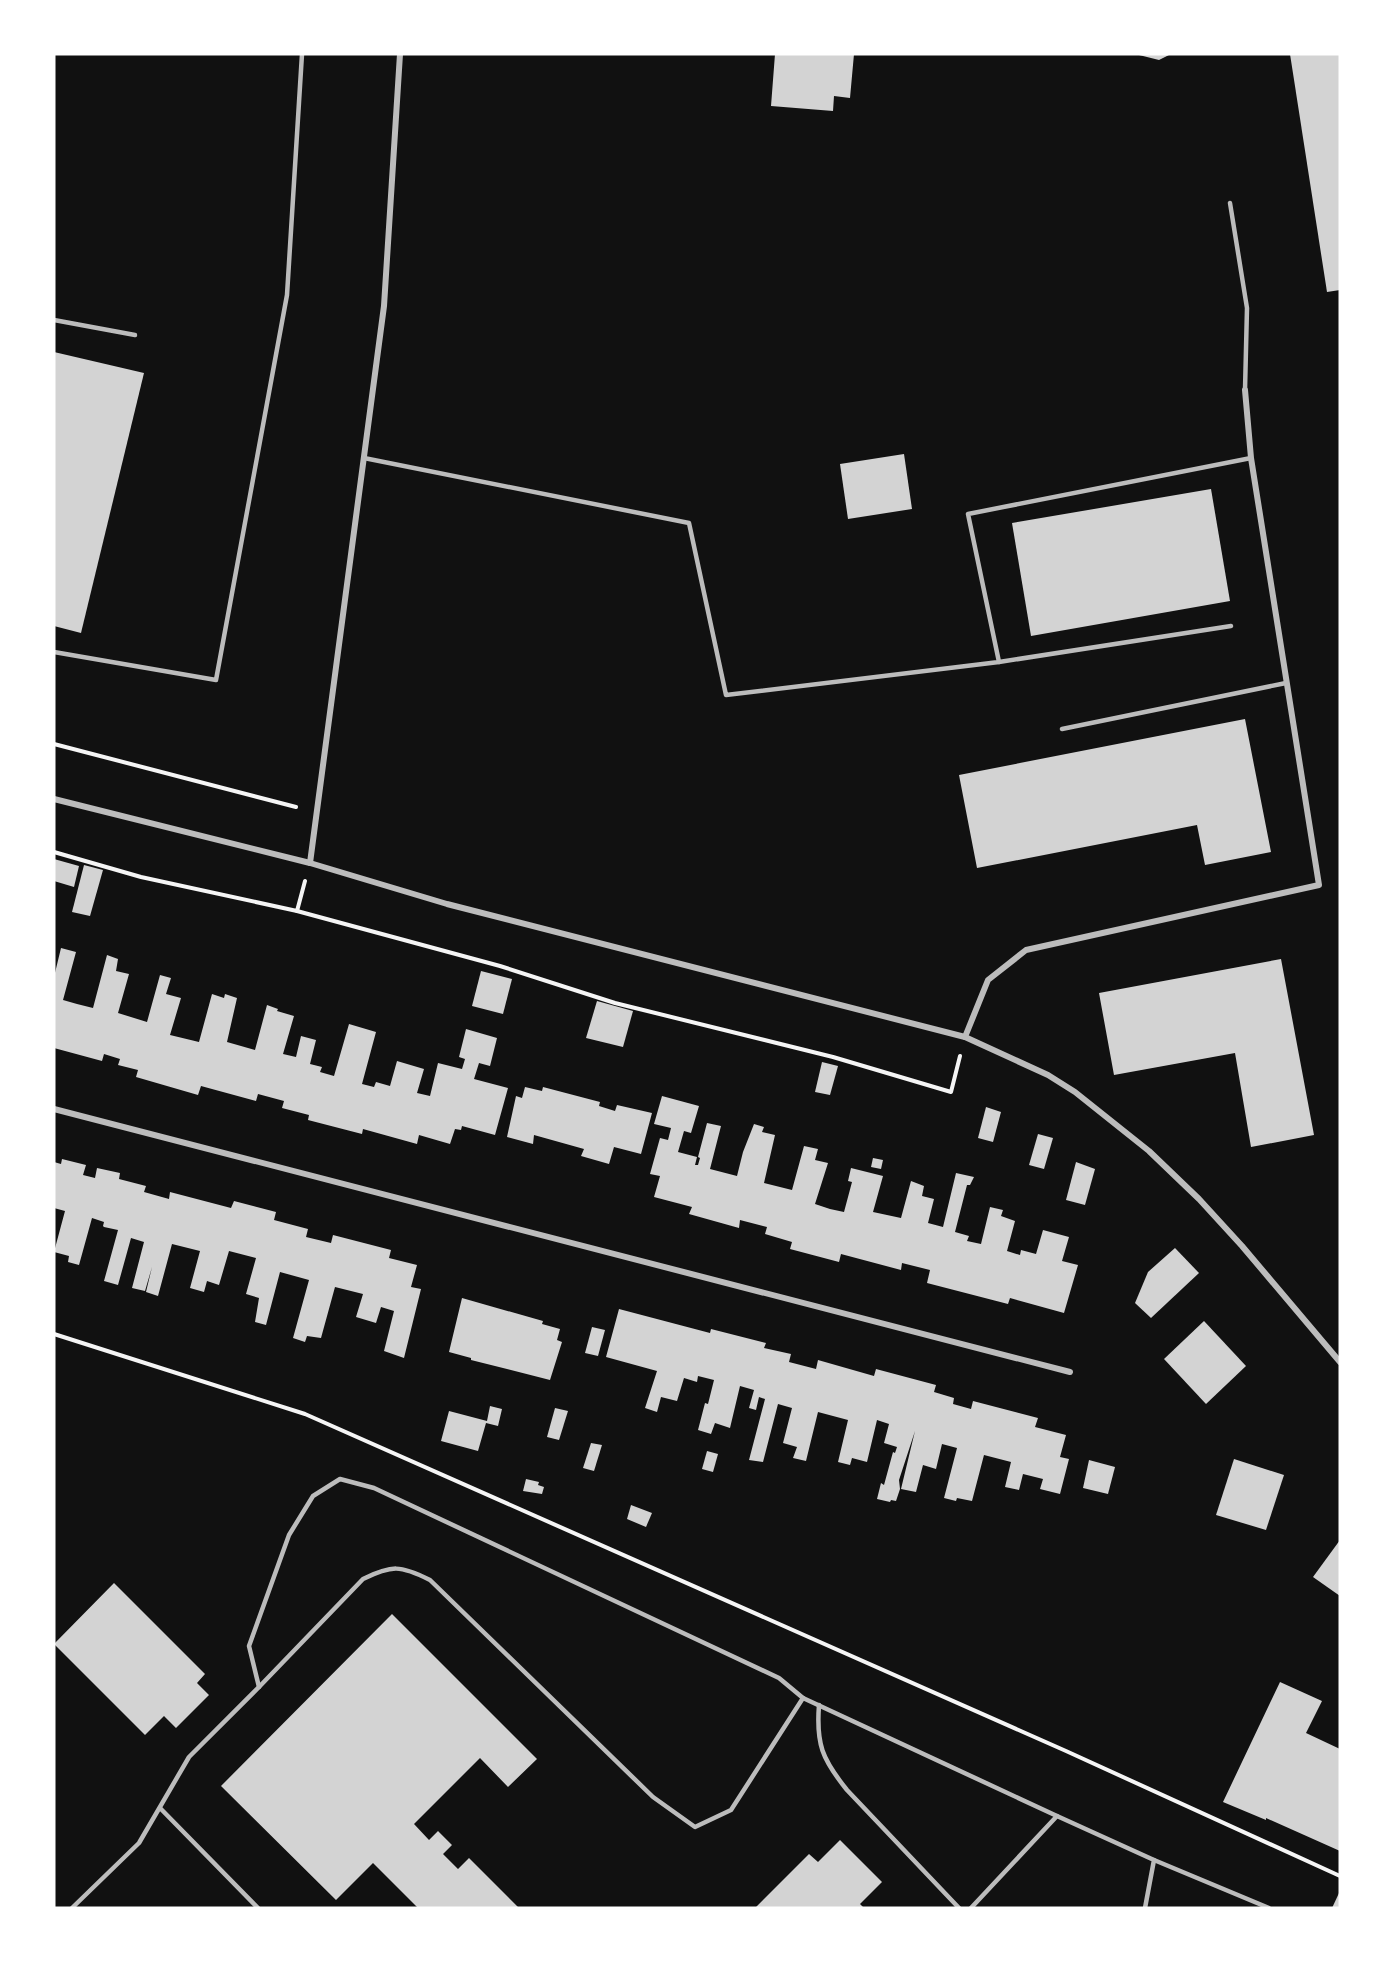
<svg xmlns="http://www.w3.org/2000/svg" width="1394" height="1962" font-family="Roboto,sans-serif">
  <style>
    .building { fill: #d3d3d3 }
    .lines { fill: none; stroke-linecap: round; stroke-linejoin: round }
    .path { stroke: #f5f5f5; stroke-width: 4 }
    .service { stroke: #bcbcbc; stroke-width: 4.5 }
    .minor { stroke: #bcbcbc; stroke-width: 6 }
  </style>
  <rect width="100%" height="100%" fill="#111"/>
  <g class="building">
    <path d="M775,54H854L850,98L834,96L833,111L771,106Z"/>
    <path d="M1135,54H1171L1159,60Z"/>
    <path d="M1290,54H1340V290L1327,292Z"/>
    <path d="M54,352L144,373L81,633L54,626Z"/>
    <path d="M904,454L912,509L848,519L840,464Z"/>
    <path d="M1211,489L1230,601L1031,636L1012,523Z"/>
    <path d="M1245,719L1271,852L1205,865L1197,825L977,868L959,775Z"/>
    <path d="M54,859L79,866L74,887L54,881Z"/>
    <path d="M84,865L103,870L90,916L72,912Z"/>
    <path d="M61,948L76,952L63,1000L77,1004L93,1008L107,955L118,959L116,971L129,974L118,1013L147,1022L160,975L171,978L166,994L181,998L170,1035L199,1042L212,994L224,998L225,994L237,998L227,1042L255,1050L267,1005L278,1009L277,1011L294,1016L283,1054L296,1057L301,1036L316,1040L310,1064L322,1067L320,1072L334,1076L349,1024L376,1032L362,1084L374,1087L376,1082L390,1086L397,1061L424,1069L417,1093L430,1096L438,1063L462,1069L465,1059L459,1057L466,1029L497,1038L490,1066L479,1063L474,1079L508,1088L495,1135L462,1126L461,1130L455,1129L450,1144L419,1135L417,1144L363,1129L362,1134L308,1120L309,1115L282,1108L284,1101L258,1094L256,1101L201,1086L198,1095L136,1077L138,1070L118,1065L120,1059L104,1054L102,1061L54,1048V977Z"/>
    <path d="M1281,959L1314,1135L1251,1147L1235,1053L1114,1075L1099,993Z"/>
    <path d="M481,971L512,979L503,1014L472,1006Z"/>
    <path d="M597,1001L633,1011L623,1047L586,1038Z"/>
    <path d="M822,1062L838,1066L830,1095L815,1092Z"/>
    <path d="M525,1087L542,1091L543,1087L600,1102L599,1106L615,1111L617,1105L652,1113L641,1154L614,1147L609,1164L581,1156L584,1149L534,1135L533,1144L507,1137L516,1096L522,1098Z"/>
    <path d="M662,1096L699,1106L691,1133L684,1131L678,1152L697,1157L695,1165H698L700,1158L698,1157L707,1123L721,1126L710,1169L737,1176L743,1152L754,1124L764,1127L762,1132L775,1135L764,1183L792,1190L804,1146L818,1149L815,1160L828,1163L815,1204L830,1209L844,1212L852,1182L848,1181L851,1168L883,1176L873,1212L901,1218L911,1181L924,1186L922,1196L934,1199L928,1223L943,1227L956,1173L974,1177L970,1185H967L955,1232L969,1236L967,1241L981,1244L990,1207L1003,1210L1001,1216L1015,1221L1007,1251L1020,1255L1021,1250L1036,1254L1043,1230L1069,1237L1062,1261L1078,1265L1064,1313L1010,1298L1008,1304L927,1283L930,1270L902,1263L901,1270L841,1254L839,1262L790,1249L792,1242L765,1234L767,1227L740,1220L739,1228L689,1214L692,1207L654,1197L660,1176L650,1174L660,1138L668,1140L671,1128L654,1124Z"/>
    <path d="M986,1107L1001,1112L993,1142L978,1138Z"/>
    <path d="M1038,1134L1053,1138L1044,1169L1029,1165Z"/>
    <path d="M873,1158L883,1160L881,1169L871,1167Z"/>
    <path d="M62,1159L86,1165L83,1175L95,1178L97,1168L120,1173L119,1179L146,1186L144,1192L169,1199L170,1192L231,1208L234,1201L276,1212L274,1220L308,1229L306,1237L331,1243L333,1235L391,1250L389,1258L417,1265L411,1287L421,1289L404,1358L384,1351L394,1311L381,1307L376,1323L356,1317L363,1294L335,1287L321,1338L307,1336L305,1342L293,1338L309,1280L280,1272L266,1325L255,1322L259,1298L246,1294L256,1258L229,1251L219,1285L207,1281L204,1292L190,1288L200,1251L172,1244L158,1296L146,1292L152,1267L145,1291L132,1288L144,1242L131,1238L118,1285L104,1281L118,1230L104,1227L103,1226L104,1222L92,1218L79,1265L68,1262L69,1256L54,1252L65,1211L54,1208V1162L61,1164Z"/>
    <path d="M1076,1162L1095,1169L1085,1205L1066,1200Z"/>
    <path d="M1175,1248L1199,1273L1151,1318L1135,1303L1148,1272Z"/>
    <path d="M462,1298L543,1321L542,1324L560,1329L557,1340L562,1342L550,1380L471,1360V1358L449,1352Z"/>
    <path d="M619,1309L710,1333L711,1329L766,1343L764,1348L791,1354L789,1362L816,1369L818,1360L874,1376L876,1369L936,1385L934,1392L954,1398L953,1404L971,1409L973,1401L1038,1418L1035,1427L1066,1435L1060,1457L1069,1459L1060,1494L1040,1489L1043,1479L1023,1474L1019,1490L1005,1487L1011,1462L984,1455L972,1501L957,1498L956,1501L944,1498L957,1448L942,1444L936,1469L923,1465L916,1492L901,1489L915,1431L899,1480L900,1489L896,1501L891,1500L890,1502L877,1499L881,1483L884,1485L893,1452L895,1453L897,1447L884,1443L889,1424L877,1420L867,1462L852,1458L850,1465L838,1462L848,1420L818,1412L806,1461L793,1458L797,1447L783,1443L792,1408L778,1404L763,1462L749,1460L765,1399L759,1397L756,1410L749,1408L754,1390L740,1386L730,1428L715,1423L711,1434L698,1430L705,1403L708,1404L714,1380L698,1376L697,1382L684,1378L677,1401L661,1397L657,1412L645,1408L657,1371L606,1357Z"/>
    <path d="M1204,1321L1246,1366L1206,1404L1164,1359Z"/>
    <path d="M592,1327L605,1330L598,1356L585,1353Z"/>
    <path d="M490,1406L502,1409L498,1426L486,1423L478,1451L441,1441L449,1411L487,1421Z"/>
    <path d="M555,1408L568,1411L559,1440L547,1437Z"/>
    <path d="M591,1443L602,1445L594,1471L583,1468Z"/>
    <path d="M707,1451L718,1454L713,1472L702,1469Z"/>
    <path d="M1234,1459L1284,1475L1266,1530L1216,1515Z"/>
    <path d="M1089,1460L1115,1467L1108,1494L1083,1488Z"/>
    <path d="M526,1479L539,1482L538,1485L544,1487L542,1494L523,1491Z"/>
    <path d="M631,1505L652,1513L646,1527L627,1519Z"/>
    <path d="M1340,1540V1596L1313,1577Z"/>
    <path d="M114,1583L205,1674L197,1683L209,1695L176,1728L164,1716L145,1735L54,1644Z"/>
    <path d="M392,1614L537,1759L508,1787L480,1758L414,1824L429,1840L438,1831L452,1845L443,1854L458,1869L469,1858L519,1908H418L373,1863L336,1900L221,1786Z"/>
    <path d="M1280,1682L1322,1701L1306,1733L1340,1749V1851L1266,1818V1820L1223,1802Z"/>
    <path d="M840,1840L882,1882L860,1904L864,1908H755L809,1854L818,1862Z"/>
    <path d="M1340,1891V1908H1332Z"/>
  </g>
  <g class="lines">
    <g class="path">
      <path d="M54,744L296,807"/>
      <path d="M54,852L141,877L297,911L305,881"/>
      <path d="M297,911L500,966L615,1003L833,1057L951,1092L960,1056"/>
      <path d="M54,1334L305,1414L1066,1751L1340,1876"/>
    </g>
    <g class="service">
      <path d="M1230,203L1247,308L1245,390"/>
      <path d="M54,320L135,335"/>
      <path d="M364,458L689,523L726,695L999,662L968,514L1251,458"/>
      <path d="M54,652L216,680L287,295L302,54"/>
      <path d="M999,662L1231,626"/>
      <path d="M1062,729L1286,683"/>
      <path d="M259,1687L249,1646L289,1535L313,1496L340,1479L374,1488L779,1678L803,1698L1057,1816"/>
      <path d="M819,1705C816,1744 822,1759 847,1790L959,1908"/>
      <path d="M160,1808L258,1908"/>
      <path d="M1154,1860L1269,1908"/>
      <path d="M72,1908L139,1843L189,1757L259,1687L363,1579C392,1565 400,1565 430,1580L653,1797L695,1827L731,1810L803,1698"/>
      <path d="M971,1908L1057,1816L1154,1860L1145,1908"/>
    </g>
    <g class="minor">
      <path d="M54,799L310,863L447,904L965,1037L1048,1075L1075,1092L1149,1151L1199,1199L1242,1246L1340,1362"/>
      <path d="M310,863L384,306L400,54"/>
      <path d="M965,1037L988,980L1026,950L1319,885L1251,458L1245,390"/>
      <path d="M54,1109L1070,1372"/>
    </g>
  </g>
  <rect width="1394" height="1962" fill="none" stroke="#ffffff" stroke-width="111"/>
</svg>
